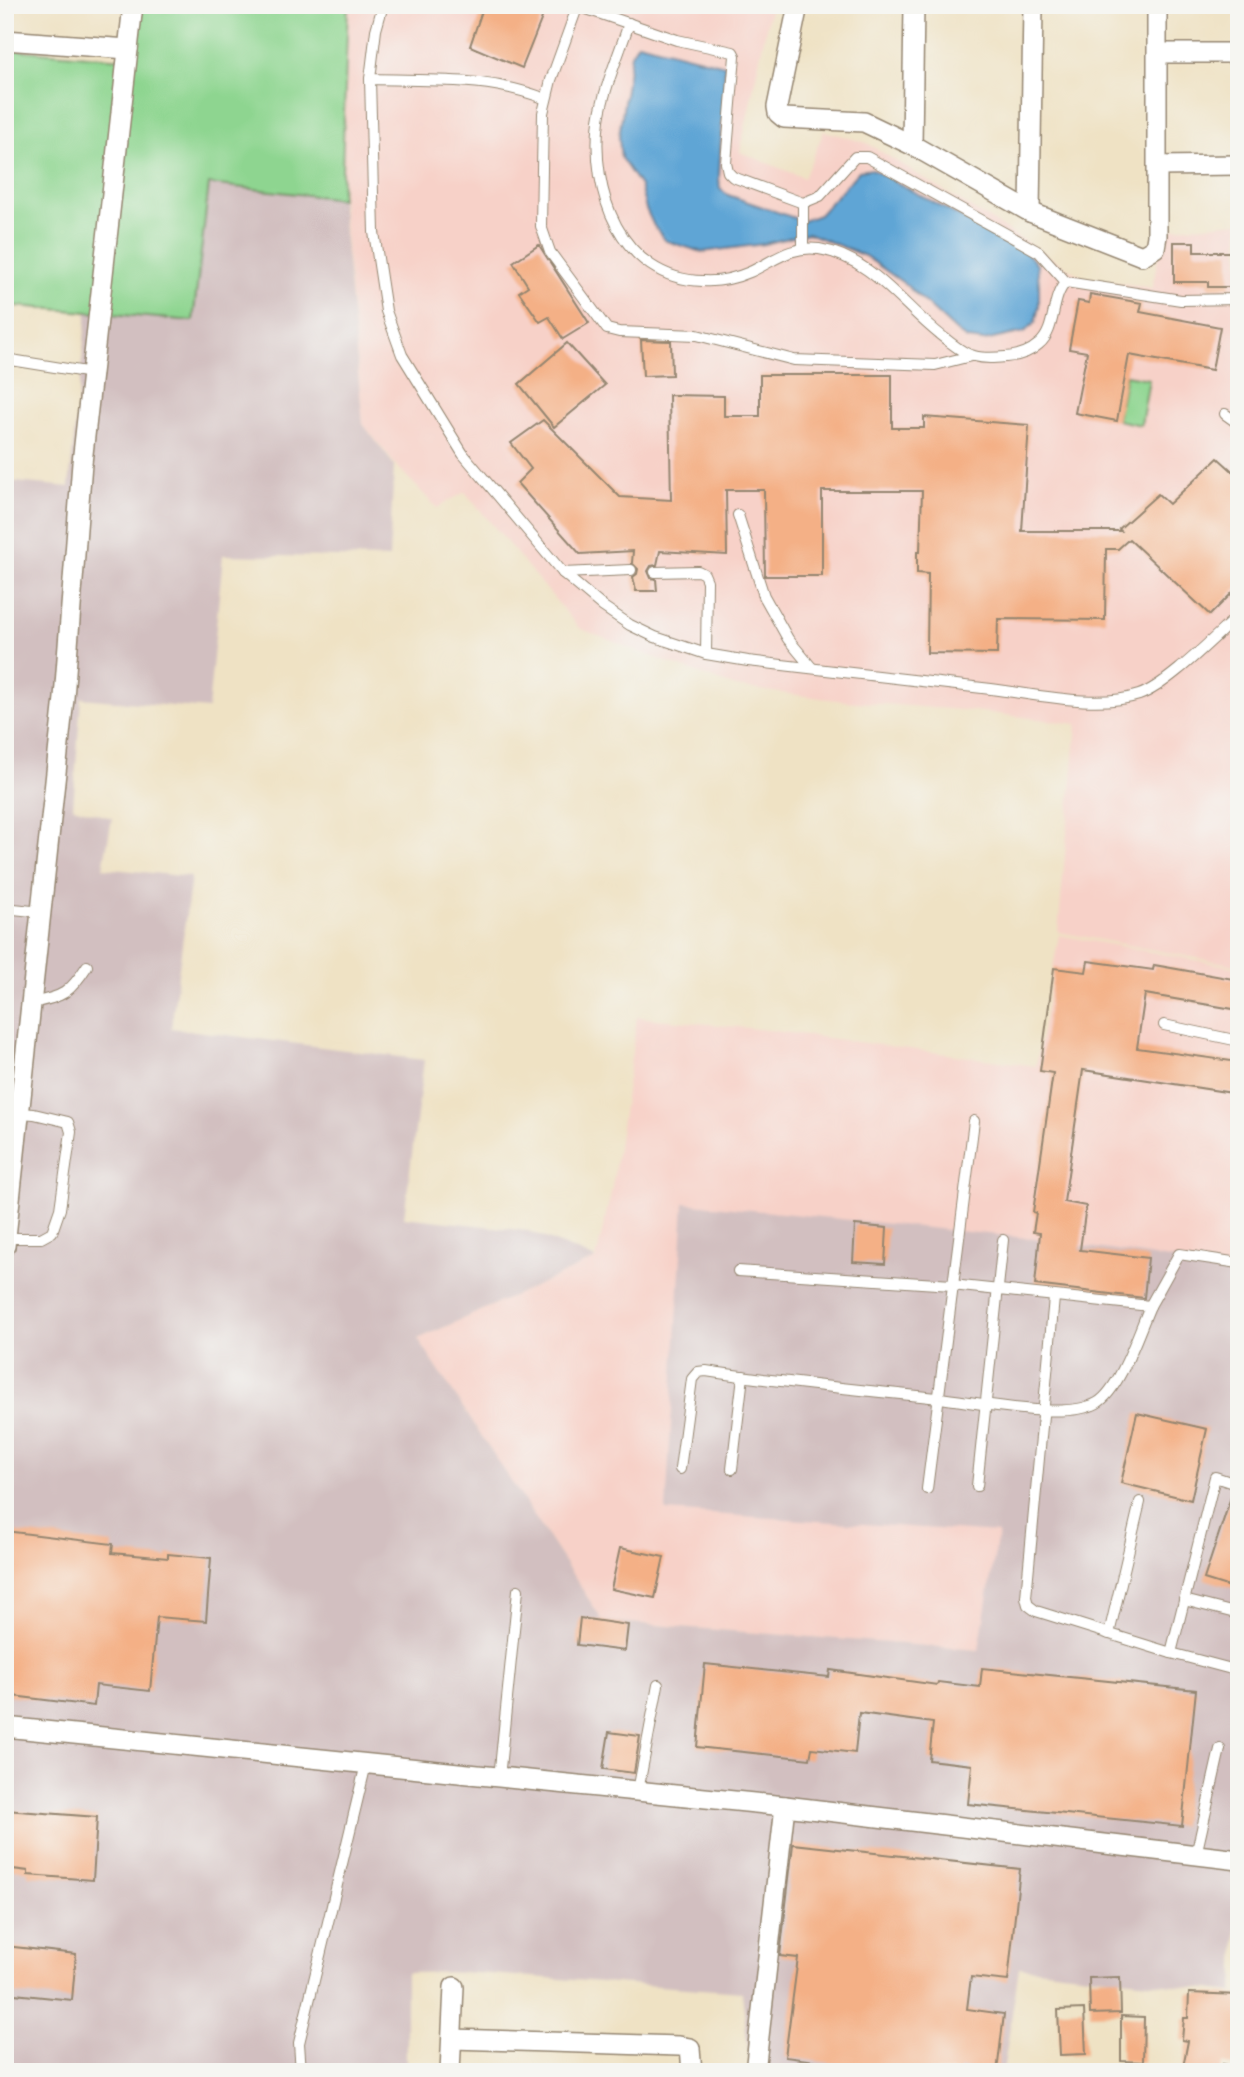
<svg xmlns="http://www.w3.org/2000/svg" width="1244" height="2077" font-family="'EB Garamond',serif">
  <style>
    .built { fill: #f7d1c8 }
    .industrial { fill: #d2bfc0 }
    .green { fill: #8ed590; stroke: #648057; stroke-width: 2 }
    .water { fill: #5fa5d5; stroke: #4d687a; stroke-width: 2 }
    .building { fill: #f4b086 }
    .lines { fill: none; stroke-linecap: round; stroke-linejoin: round }
    .service-casing { stroke: #958671; stroke-width: 12 }
    .minor-casing { stroke: #958671; stroke-width: 22 }
    .service { stroke: #fff; stroke-width: 10 }
    .minor { stroke: #fff; stroke-width: 19 }
  </style>
  <rect width="100%" height="100%" fill="#f6f6f2"/>
  <filter id="ink" filterUnits="userSpaceOnUse"><feTurbulence type="fractalNoise" baseFrequency=".0143" numOctaves="2"/><feDisplacementMap in="SourceGraphic" scale="14" xChannelSelector="R" yChannelSelector="G"/><feConvolveMatrix kernelMatrix="1 2 1 2 8 2 1 2 1" color-interpolation-filters="sRGB"/></filter>
  <filter id="wash" filterUnits="userSpaceOnUse"><feTurbulence type="fractalNoise" baseFrequency=".00686" numOctaves="4" result="noise"/><feDisplacementMap in="SourceGraphic" scale="28" xChannelSelector="R" yChannelSelector="G"/><feGaussianBlur stdDeviation="1.57" result="paint"/><feColorMatrix in="noise" values="0 0 0 0 0 0 0 0 0 0 0 0 0 0 0 0 0 1.4 0 .05"/><feComposite in="paint" operator="in"/></filter>
  <g filter="url(#wash)">
    <rect width="100%" height="100%" fill="#efe2c4"/>
    <g class="built">
      <path d="M349,5H771L740,152L804,178L824,131L867,143L1082,277L1152,288L1164,229L1239,222V966L1058,932L1077,724L975,711L844,701L736,687L642,653L579,628L465,492L437,508L394,463L363,424L342,200Z"/>
      <path d="M1059,935L1239,968V1705L979,1650L603,1621L418,1339L596,1259L612,1188L637,1017L768,1030L1036,1066Z"/>
    </g>
    <path class="industrial" d="M209,184L341,199L363,424L394,465L389,558L223,555L208,709L81,698L73,807L112,818L103,868L191,877L171,1028L424,1060L404,1217L528,1231L596,1259L418,1339L603,1621L979,1650L998,1533L666,1511L684,1203L1026,1238L1239,1269V1855L1234,1992L1019,1967L1003,2072H804L750,2068L742,1992L462,1972L406,1973V2072H5V481L69,487L87,311L193,320Z"/>
    <g class="green">
      <path d="M128,5H348L341,199L209,184L193,321L5,305V49L123,59Z"/>
      <path d="M1126,375L1149,379L1141,425L1117,420Z"/>
    </g>
    <path class="water" d="M638,43L725,65L719,177L720,189L728,195L803,221L819,215L859,171L872,169L1027,253L1037,264L1039,285V306L1035,323L1024,332L984,341L967,339L957,332L905,284L865,256L808,233L764,244L702,252L666,241L654,226L646,209L640,186L621,158L619,137L631,54Z"/>
    <g id="blocks">
      <g class="building">
        <path d="M484,5H547L522,68L470,46Z"/>
        <path d="M1174,242H1194V252H1230V287H1208V282H1174Z"/>
        <path d="M539,245L589,323L563,339L549,317L540,322L519,292L528,286L513,262Z"/>
        <path d="M1090,294L1142,303L1140,312L1220,327L1212,370L1129,355L1117,421L1075,413L1087,352L1069,349L1078,301L1089,303Z"/>
        <path d="M641,340L671,341L672,375L643,376Z"/>
        <path d="M567,343L605,385L554,427L519,384Z"/>
        <path d="M760,375H892V428H924V417L1029,425L1022,531H1121L1119,529L1158,494L1169,504L1218,458L1239,477V586L1210,615L1129,539L1118,549H1106L1105,620L998,619L997,654L927,653L928,574L917,573V552H920L922,491H822V576H765L764,490H726L727,555L660,551L657,565L651,566L648,571L651,578L656,579L657,591H636L633,577L637,574L638,569L632,563L633,551L580,554L517,483L531,469L511,443L543,420L620,497L671,500L669,395L724,396V416H760Z"/>
        <path d="M1088,961L1153,970L1154,965L1239,980V1010L1145,994L1137,1048L1239,1062V1094L1083,1070L1064,1202L1086,1206L1080,1250L1148,1258L1144,1298L1035,1285L1040,1233L1033,1232L1036,1213L1033,1212L1053,1073L1040,1071L1054,968L1086,972Z"/>
        <path d="M855,1225L887,1228L885,1264L853,1262Z"/>
        <path d="M1137,1413L1207,1429L1191,1500L1121,1483Z"/>
        <path d="M1233,1491L1239,1492V1590L1204,1579Z"/>
        <path d="M5,1531L113,1544L112,1553L168,1558V1554L211,1558L206,1621L157,1617L150,1691L96,1685L94,1706L5,1695Z"/>
        <path d="M620,1548L664,1557L655,1598L611,1589Z"/>
        <path d="M580,1618L628,1625L625,1651L577,1645Z"/>
        <path d="M705,1664L829,1677L830,1670L937,1685L938,1682L980,1687L982,1668L1196,1690L1182,1826L968,1804L972,1765L929,1760L933,1723L859,1713L855,1753L812,1748L810,1759L697,1747Z"/>
        <path d="M609,1732L640,1736L634,1773L603,1769Z"/>
        <path d="M5,1810L97,1817L93,1880L28,1875V1871L5,1868Z"/>
        <path d="M793,1844L1020,1869L1008,1981L971,1977L967,2009L1004,2014L997,2072L959,2069L958,2072H898L785,2057L798,1958L780,1956Z"/>
        <path d="M5,1946L76,1954L72,2000L5,1993Z"/>
        <path d="M1120,1977L1121,2013L1090,2014L1089,1978Z"/>
        <path d="M1189,1993L1239,1995V2068L1223,2064L1221,2072H1182L1188,2041L1182,2040L1184,2018H1188Z"/>
        <path d="M1084,2009L1086,2054L1060,2055L1058,2010Z"/>
        <path d="M1121,2016L1144,2017L1143,2062L1121,2061Z"/>
      </g>
    </g>
  </g>
  <g filter="url(#ink)">
    <use href="#blocks" fill-opacity="0" stroke="#958671" stroke-width="2"/>
    <g class="lines">
      <defs>
        <g id="service">
          <path d="M383,5L376,30L370,79L374,232L386,311L402,355L463,454L563,573L602,606L630,625L655,637L706,654L748,661C829,670 910,679 991,689C1035,694 1096,709 1139,695C1168,685 1215,636 1239,615"/>
          <path d="M578,5L551,80L543,113L541,226L550,252L607,329L619,332L697,335L794,360L935,365L971,356"/>
          <path d="M578,6L677,40L733,52L735,56L726,163L728,172L733,177L803,203L820,196L855,157H867L1039,252L1066,282"/>
          <path d="M629,23C619,55 604,87 599,120C590,190 620,279 703,281C719,282 736,278 750,272C774,261 791,245 819,249C874,258 905,310 947,340C955,346 964,354 974,356C985,359 995,358 1006,357C1019,356 1029,353 1039,344C1057,329 1050,298 1066,282L1181,300L1239,299"/>
          <path d="M370,79C431,81 488,76 546,99"/>
          <path d="M803,248V203"/>
          <path d="M5,359L92,373"/>
          <path d="M1225,414L1239,424"/>
          <path d="M738,515L764,596L788,639L812,668"/>
          <path d="M655,572L698,571L704,574L707,581L706,654"/>
          <path d="M563,573L631,570"/>
          <path d="M5,908L41,912"/>
          <path d="M31,1003C63,997 70,993 87,966"/>
          <path d="M1164,1025L1239,1041"/>
          <path d="M6,1238H41L52,1232L60,1209L71,1132L68,1122L34,1114L20,1113"/>
          <path d="M1054,1298L1026,1597L1028,1605L1036,1611L1171,1653L1239,1671"/>
          <path d="M1150,1306L1179,1254L1239,1263"/>
          <path d="M680,1469L692,1379L698,1372L706,1371C783,1383 861,1390 939,1398C977,1402 1064,1421 1097,1403C1120,1390 1139,1331 1150,1306L952,1285L738,1271"/>
          <path d="M732,1469L743,1376"/>
          <path d="M977,1486L1003,1240"/>
          <path d="M927,1489L974,1121"/>
          <path d="M1184,1600L1239,1614"/>
          <path d="M1109,1634L1140,1502"/>
          <path d="M1171,1653L1215,1477L1239,1485"/>
          <path d="M499,1778L518,1590"/>
          <path d="M638,1791L658,1685"/>
          <path d="M1196,1855L1220,1749"/>
          <path d="M301,2072L299,2043L366,1764"/>
        </g>
        <g id="minor">
          <path d="M798,5L777,107L778,113L784,118L864,122L912,145L1030,212L1142,256L1155,248L1157,236V5"/>
          <path d="M5,40L128,49"/>
          <path d="M1158,53H1239"/>
          <path d="M912,145L914,5"/>
          <path d="M1158,166L1239,165"/>
          <path d="M1030,212L1033,5"/>
          <path d="M5,1246L64,698L82,463L133,5"/>
          <path d="M5,1727L785,1806L1239,1860"/>
          <path d="M452,2039L679,2046L690,2048L692,2072"/>
          <path d="M450,2072L454,1987"/>
          <path d="M755,2072L785,1806"/>
        </g>
      </defs>
      <use href="#service" class="service-casing"/>
      <use href="#minor" class="minor-casing"/>
      <use href="#service" class="service"/>
      <use href="#minor" class="minor"/>
    </g>
  </g>
  <rect width="1244" height="2077" fill="none" stroke="#f6f6f2" stroke-width="28"/>
</svg>
